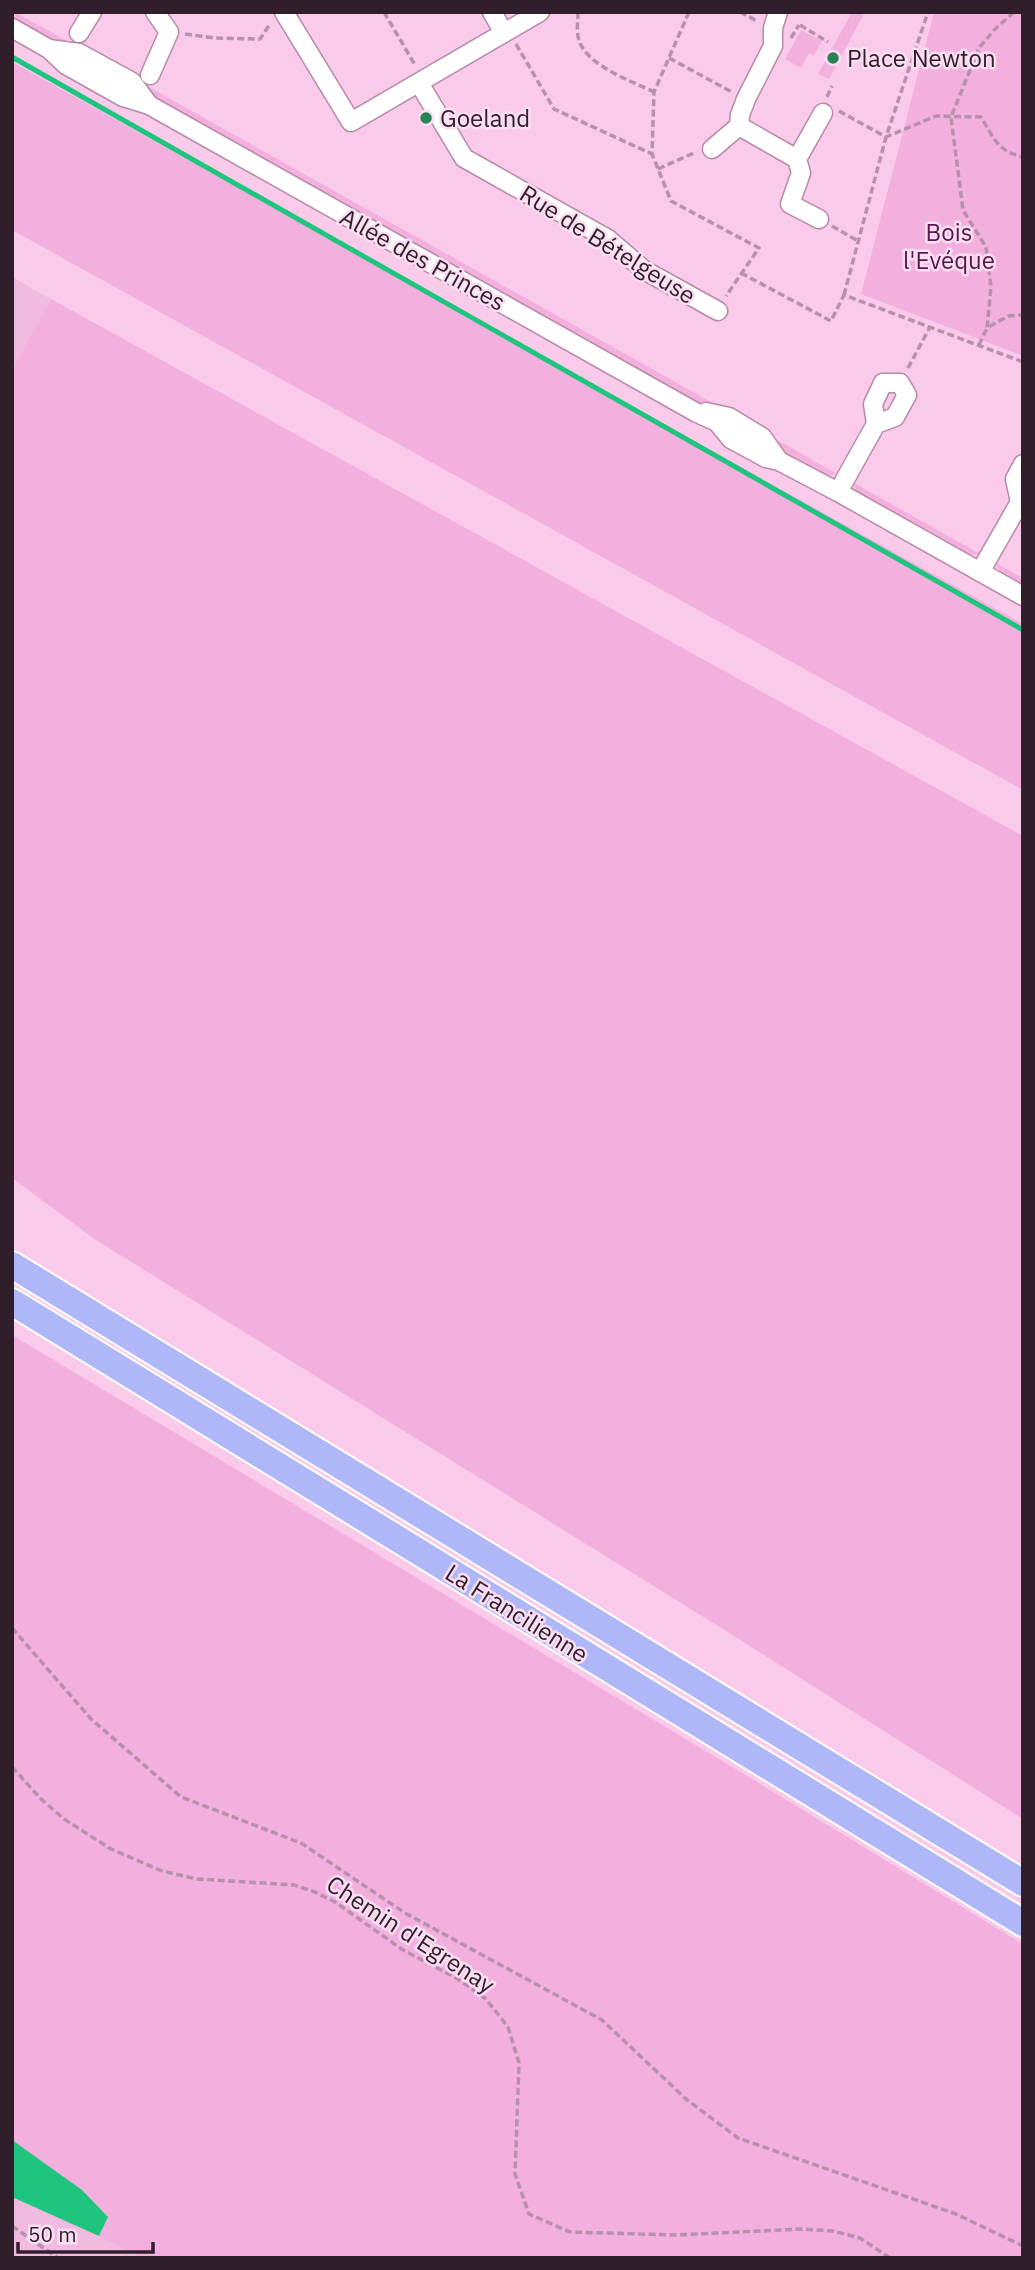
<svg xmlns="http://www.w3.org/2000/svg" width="1035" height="2270" font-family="'IBM Plex Sans',sans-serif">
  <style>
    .built { fill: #f0bbdf }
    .green { fill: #f3afde }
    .water { fill: #1fc47e }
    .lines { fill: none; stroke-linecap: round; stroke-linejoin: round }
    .stream { stroke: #1fc47e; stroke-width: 5 }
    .minor-casing { stroke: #b68aa9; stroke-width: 21 }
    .highway-casing { stroke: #fff; stroke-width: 30 }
    .path { stroke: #b791ac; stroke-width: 3.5; stroke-dasharray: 7 3.5; stroke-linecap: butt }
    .minor { stroke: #fff; stroke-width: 18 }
    .highway { stroke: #afb7f8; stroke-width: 26 }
    .poi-dot { fill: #2a8257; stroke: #fbdef2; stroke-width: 2.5 }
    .labels { text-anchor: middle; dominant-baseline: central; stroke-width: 5; stroke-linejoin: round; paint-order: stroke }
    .poi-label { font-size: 24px; fill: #301e2b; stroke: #fbdef2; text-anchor: start }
    .park-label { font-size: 24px; fill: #59164a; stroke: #fbdef2 }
    .street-label { font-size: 24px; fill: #301e2b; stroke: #fbdef2 }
  </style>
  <rect width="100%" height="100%" fill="#facaeb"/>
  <g class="built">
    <path d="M12,277L51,299L12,370Z"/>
    <path d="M12,2092L262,2258H12Z"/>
  </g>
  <g class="green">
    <path d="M12,12H15L76,46L58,45L12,19Z"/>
    <path d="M852,12H865L829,79L818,74Z"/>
    <path d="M934,12H1023V356L861,294Z"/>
    <path d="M801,30L822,41L814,56L809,53L801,68L785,59Z"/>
    <path d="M12,62L1023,624V790L12,230Z"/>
    <path d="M140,82L727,411L700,405L152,98Z"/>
    <path d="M51,299L1023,836V1819L723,1629L96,1240L12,1178V370Z"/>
    <path d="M765,433L837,474L825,476L784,455Z"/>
    <path d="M854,483L980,554L967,555L860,495L855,490Z"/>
    <path d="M996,563L1023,578V587L1001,574Z"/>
    <path d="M12,1335L739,1771L1023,1944V2258H142L99,2236L108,2217L82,2190L12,2140Z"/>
  </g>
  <path class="water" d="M12,2140L82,2190L108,2217L99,2236L12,2197Z"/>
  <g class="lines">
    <path class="stream" d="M12,57L1023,630"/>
    <defs>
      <g id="minor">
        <path d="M284,12L351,122L540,12"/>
        <path d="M492,12L504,33"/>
        <path d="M778,12L773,28V46L746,99L740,115L739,126L797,159"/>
        <path d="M12,28L49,49L66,65L123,97L149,105L697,413L717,422L731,439L766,458L779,461L838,492L1023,596"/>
        <path d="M79,33L92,12"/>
        <path d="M49,49L79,53L132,82L149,105"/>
        <path d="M150,75L169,32L155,12"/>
        <path d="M419,83L464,158L608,239L644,270L718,311"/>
        <path d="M712,149L739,126"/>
        <path d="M819,219L790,204L801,173L797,159L823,113"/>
        <path d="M706,412L729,417L762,437L779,461"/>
        <path d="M838,492L876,424L895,417L907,395L900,383H883L873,404L876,424"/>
        <path d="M1020,502L1015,479L1023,464"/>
        <path d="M980,572L1020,502L1023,501"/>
      </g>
      <g id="highway">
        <path d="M12,1265L1023,1883"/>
        <path d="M12,1302L1023,1923"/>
      </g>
    </defs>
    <use href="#minor" class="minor-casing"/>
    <use href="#highway" class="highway-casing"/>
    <g class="path">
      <path d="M384,12L415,65"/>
      <path d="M578,12C578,21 576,32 579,40C586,65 631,81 654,92"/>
      <path d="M689,12L654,92L652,154L671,201L759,248L726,296"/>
      <path d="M740,12L757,21"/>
      <path d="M1014,12L994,30L979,48L951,117L963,210L986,247L991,287L987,328L1008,316L1023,315"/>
      <path d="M800,25L828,42"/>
      <path d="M185,34L215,38L260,39L270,24"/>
      <path d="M791,38L799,25"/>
      <path d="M516,44L554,109L652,154"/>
      <path d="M669,58L732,92"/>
      <path d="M827,97L832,86"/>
      <path d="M839,111L886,137L936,116L981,117C994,138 997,151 1023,157"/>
      <path d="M658,169L696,152"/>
      <path d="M832,226L858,241"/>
      <path d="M741,273L831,321L844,295L1023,362"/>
      <path d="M844,295L886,137L928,12"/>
      <path d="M979,345L987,328"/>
      <path d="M908,368L930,327"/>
      <path d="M12,1628L91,1719L181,1797L301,1843L405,1913L602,2020L686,2099L738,2138L956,2214L1023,2246"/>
      <path d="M12,1767L40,1798L64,1819L111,1849L162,1871L197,1879L294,1885L315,1892L335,1902L403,1950L458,1979L486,1999L508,2027L519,2063L515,2174L529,2214L570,2232L675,2235L803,2229L833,2231L860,2238L890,2258"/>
      <path d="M12,2226L58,2258"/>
    </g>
    <use href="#minor" class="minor"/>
    <use href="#highway" class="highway"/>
  </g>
  <g class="poi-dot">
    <circle cx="833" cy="58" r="7"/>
    <circle cx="426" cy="118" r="7"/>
  </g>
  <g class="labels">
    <g class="poi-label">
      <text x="847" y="58">Place Newton</text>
      <text x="440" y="118">Goeland</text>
    </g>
    <g class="park-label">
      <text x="949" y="232">Bois<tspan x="949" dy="28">l'Evéque</tspan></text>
    </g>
    <g class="street-label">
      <text transform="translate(608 244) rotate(32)">Rue de Bételgeuse</text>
      <text transform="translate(423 259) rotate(29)">Allée des Princes</text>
      <text transform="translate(517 1613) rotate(32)">La Francilienne</text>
      <text transform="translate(411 1934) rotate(33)">Chemin d'Egrenay</text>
    </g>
  </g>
  <rect width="1035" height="2270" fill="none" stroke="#301e2b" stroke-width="28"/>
  <path d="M18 2242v10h135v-10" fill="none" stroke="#301e2b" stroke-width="3.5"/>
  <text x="28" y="2242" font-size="21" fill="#301e2b" stroke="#fbdef2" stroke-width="5" paint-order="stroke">50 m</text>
</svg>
